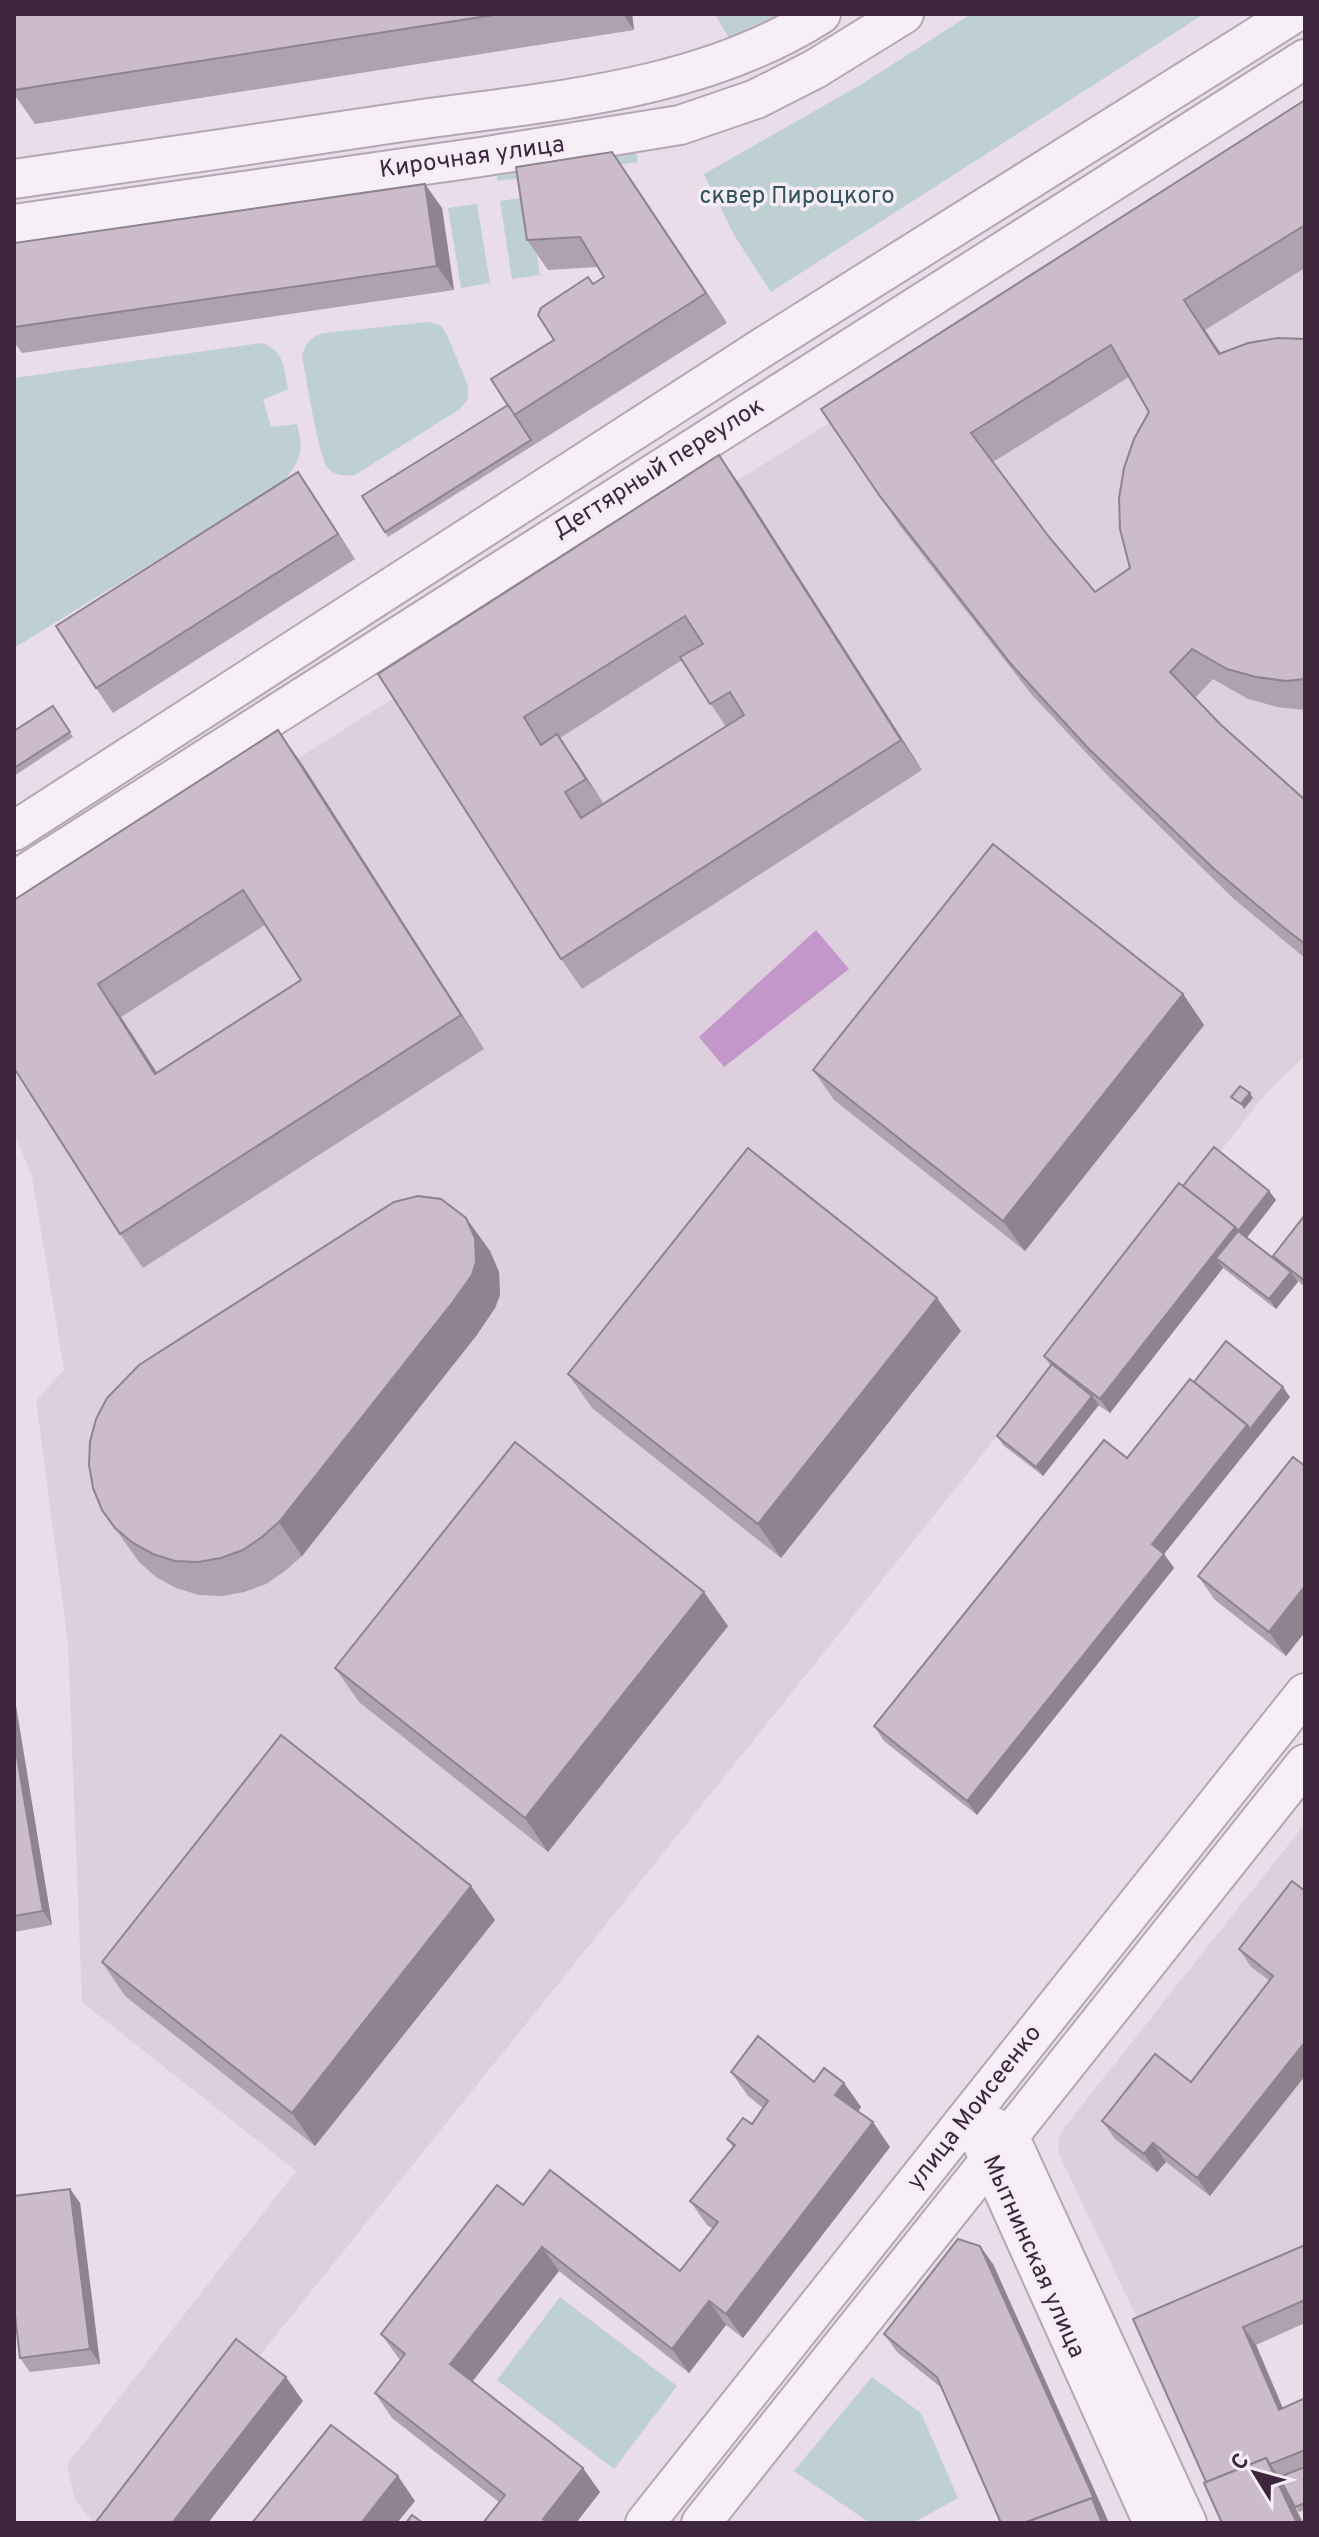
<svg xmlns="http://www.w3.org/2000/svg" width="1319" height="2537" font-family="Overpass,sans-serif">
  <style>
    .built { fill: #ddcfdd }
    .green { fill: #bed0d2 }
    .water { fill: #c497ca }
    .lines { fill: none; stroke-linecap: round; stroke-linejoin: round }
    .minor-casing { stroke: #b5a6b5; stroke-width: 42 }
    .minor { stroke: #f6f0f6; stroke-width: 38 }
    .wall { fill: #afa1af; fill-rule: evenodd }
    .shaded-wall { fill: #8e838e }
    .building { fill: #cbbbcb; stroke: #8e838e; stroke-width: 2; fill-rule: evenodd }
    .labels { text-anchor: middle; dominant-baseline: central; stroke-width: 7; stroke-linejoin: round; paint-order: stroke }
    .street-label { font-size: 24px; fill: #3f263f; stroke: #f5edf5 }
    .park-label { font-size: 24px; fill: #33545b; stroke: #f5edf5 }
  </style>
  <rect width="100%" height="100%" fill="#e8dde8"/>
  <g class="built">
    <path d="M1305,122V1056L1267,1092L968,1473L253,2364L132,2523H94L75,2500L67,2465L296,2171L82,2002L68,1643L36,1400L64,1370L32,1176L14,1132V938Z"/>
    <path d="M1305,1824V2269L1146,2337L1058,2152L1059,2140L1063,2129Z"/>
  </g>
  <g class="green">
    <path d="M715,14H783L731,42Z"/>
    <path d="M971,14H1204L771,292L734,235L704,174L862,84Z"/>
    <path d="M636,152L638,162L498,181L496,172Z"/>
    <path d="M528,197L540,275L512,279L500,201Z"/>
    <path d="M477,204L490,283L461,288L448,208Z"/>
    <path d="M429,322L441,326L447,335L468,386V399L460,409L355,475C345,476 334,476 327,467C317,450 307,380 302,357C305,343 310,337 323,333Z"/>
    <path d="M261,343C284,349 284,368 288,389L263,400L271,427L297,424C304,453 301,460 282,483L14,648V378Z"/>
    <path d="M560,2297L677,2386L614,2469L497,2380Z"/>
    <path d="M872,2377L921,2413L958,2498L913,2523H870L794,2471Z"/>
  </g>
  <path class="water" d="M816,930L849,969L724,1067L699,1037Z"/>
  <g class="lines">
    <defs>
      <g id="minor">
        <path d="M14,179C146,160 277,141 409,121C548,101 699,92 821,14"/>
        <path d="M14,224L481,157L680,125L756,99L815,69L904,14"/>
        <path d="M14,831L768,344L1293,14"/>
        <path d="M14,881L1305,59"/>
        <path d="M992,2126L1009,2136L1187,2523"/>
        <path d="M982,2143L1153,2523"/>
        <path d="M645,2523L1305,1693"/>
        <path d="M701,2523L1305,1764"/>
      </g>
    </defs>
    <use href="#minor" class="minor-casing"/>
    <use href="#minor" class="minor"/>
  </g>
  <g class="wall">
    <path d="M14,14H632L634,30L35,124L14,94Z"/>
    <path d="M1305,100V268L1205,330L1221,353L1305,339V710L1277,707L1248,699L1213,679L1195,698L1220,724L1305,800V958L1234,899L1110,778L1032,695L900,526L879,495ZM1129,377L1149,412L1130,568L1095,592L1049,537L993,462Z"/>
    <path d="M633,182L727,323L388,537L362,496L508,405L593,284L604,277L598,267L548,270L527,240Z"/>
    <path d="M442,208L454,290L22,353L14,342V243Z"/>
    <path d="M719,455L740,485L922,770L582,989L561,959L378,674ZM682,660L726,727L603,804L560,738Z"/>
    <path d="M298,472L355,559L113,713L96,688Z"/>
    <path d="M53,706L73,737L14,776V731Z"/>
    <path d="M302,764L484,1049L143,1268L120,1234L14,1068ZM265,925L301,980L157,1073L121,1017Z"/>
    <path d="M1183,994L1204,1025L1025,1251L834,1100L813,1070Z"/>
    <path d="M1183,1186L1269,1191L1276,1200L1247,1238L1277,1261L1273,1256L1305,1215V1287L1298,1281L1276,1309L1223,1268L1110,1413L1098,1405L1043,1476L1003,1445L997,1436L1051,1366L1044,1356Z"/>
    <path d="M466,1218L490,1251L499,1272L500,1295L495,1308L476,1336L302,1556L285,1571L266,1584L244,1592L222,1596L199,1595L176,1588L156,1577L139,1562L102,1510Z"/>
    <path d="M961,1331L781,1558L592,1408L568,1374Z"/>
    <path d="M1194,1382L1290,1397L1164,1554L1174,1568L977,1815L884,1741L874,1726L1127,1458Z"/>
    <path d="M1305,1466V1632L1286,1656L1215,1600L1198,1576Z"/>
    <path d="M728,1626L548,1852L359,1702L335,1668Z"/>
    <path d="M14,1694L52,1925L14,1932Z"/>
    <path d="M471,1886L495,1920L315,2146L125,1996L102,1962Z"/>
    <path d="M1305,1891L1210,2196L1166,2162L1157,2172L1115,2139L1102,2121L1191,2082L1270,1981L1251,1967L1239,1949Z"/>
    <path d="M731,2072L814,2082L844,2083L861,2107L858,2112L890,2147L743,2338L726,2325L689,2373L559,2271L473,2381L600,2492L576,2523H483L499,2502L392,2418L375,2393L400,2360L381,2334L523,2205L680,2271L713,2229L707,2225L690,2201L733,2147L727,2139L752,2124L763,2108L748,2096Z"/>
    <path d="M70,2189L80,2203L100,2364L30,2372L20,2358Z"/>
    <path d="M1305,2245V2323L1256,2345L1283,2408L1305,2398V2510L1299,2512L1293,2503L1303,2523H1222L1206,2482L1133,2319Z"/>
    <path d="M993,2264L1109,2523L897,2352L884,2334Z"/>
  </g>
  <g class="shaded-wall">
    <path d="M623,14H632L634,30Z"/>
    <path d="M612,152L633,182L727,323L706,293Z"/>
    <path d="M425,184L442,208L454,290L437,266Z"/>
    <path d="M1184,300L1205,330L1240,384L1219,354Z"/>
    <path d="M719,455L740,485L922,770L901,740Z"/>
    <path d="M298,472L315,497L355,559L338,534Z"/>
    <path d="M278,730L302,764L484,1049L461,1015Z"/>
    <path d="M557,734L578,764L607,809L586,779Z"/>
    <path d="M98,984L121,1017L179,1107L155,1074Z"/>
    <path d="M1183,994L1204,1025L1025,1251L1003,1221Z"/>
    <path d="M1250,1093L1253,1098L1244,1109L1241,1104Z"/>
    <path d="M1269,1191L1276,1200L1244,1241L1216,1258L1223,1268L1110,1413L1100,1399L1235,1227Z"/>
    <path d="M466,1218L490,1251L499,1272L500,1295L495,1308L476,1336L302,1556L279,1522Z"/>
    <path d="M1291,1272L1298,1282L1276,1309L1269,1299Z"/>
    <path d="M937,1298L961,1331L781,1558L758,1524Z"/>
    <path d="M1283,1387L1290,1397L1164,1554L1174,1568L977,1815L967,1801L1152,1544L1247,1425Z"/>
    <path d="M1092,1396L1099,1405L1043,1476L1036,1467Z"/>
    <path d="M1305,1586V1632L1286,1656L1269,1632Z"/>
    <path d="M704,1592L728,1626L548,1852L525,1818Z"/>
    <path d="M14,1694L52,1925L43,1911L14,1739Z"/>
    <path d="M471,1886L495,1920L315,2146L292,2113Z"/>
    <path d="M1305,2042V2076L1210,2196L1197,2178Z"/>
    <path d="M844,2083L861,2107L852,2119L835,2095Z"/>
    <path d="M873,2122L890,2147L743,2338L726,2314Z"/>
    <path d="M1153,2143L1166,2162L1157,2172L1144,2154Z"/>
    <path d="M70,2189L80,2203L100,2364L90,2349Z"/>
    <path d="M980,2246L993,2264L1109,2523H1102Z"/>
    <path d="M542,2247L559,2271L467,2388L450,2364Z"/>
    <path d="M709,2301L726,2325L689,2373L672,2349Z"/>
    <path d="M1243,2327L1256,2345L1291,2428L1279,2410Z"/>
    <path d="M286,2377L303,2401L208,2523H172Z"/>
    <path d="M1266,2458L1283,2482L1303,2523H1297Z"/>
    <path d="M583,2468L600,2492L576,2523H546L543,2519Z"/>
    <path d="M398,2476L415,2501L397,2523H361Z"/>
  </g>
  <g class="building">
    <path d="M14,14H500L14,90Z"/>
    <path d="M1305,100V225L1184,300L1219,354L1248,343L1278,338L1305,339V679L1286,681L1256,677L1227,669L1192,649L1170,672L1220,724L1305,800V944L1283,927L1213,868L1088,748L1011,664L879,495L821,409ZM1111,345L1149,412L1134,439L1124,468L1119,498L1120,529L1130,568L1095,592L1049,537L971,433Z"/>
    <path d="M612,152L706,293L514,415L491,379L554,340L538,315L541,308L588,277L593,284L604,277L580,237L527,240L516,167Z"/>
    <path d="M425,184L437,266L14,327V243Z"/>
    <path d="M508,405L531,440L385,532L362,496Z"/>
    <path d="M719,455L901,740L561,959L378,674ZM685,616L703,644L680,657L710,704L730,692L744,715L581,818L565,792L586,779L557,734L541,745L524,717Z"/>
    <path d="M298,472L338,534L96,688L56,626Z"/>
    <path d="M53,706L70,732L14,768V731Z"/>
    <path d="M278,730L461,1015L120,1234L14,1068V900ZM243,890L301,980L155,1074L98,984Z"/>
    <path d="M993,844L1183,994L1003,1221L813,1070Z"/>
    <path d="M1240,1086L1250,1093L1241,1104L1231,1097Z"/>
    <path d="M1214,1147L1269,1191L1238,1231L1235,1227L1183,1186Z"/>
    <path d="M748,1148L937,1298L758,1524L568,1374Z"/>
    <path d="M1179,1183L1235,1227L1100,1399L1044,1356Z"/>
    <path d="M418,1196L441,1199L466,1218L475,1238L476,1262L472,1275L452,1303L279,1522L262,1537L243,1550L221,1558L198,1562L175,1561L153,1554L133,1543L115,1528L102,1510L93,1488L89,1465L90,1442L96,1419L107,1398L139,1365L394,1202Z"/>
    <path d="M1305,1215V1281L1273,1256Z"/>
    <path d="M1238,1231L1291,1272L1269,1299L1216,1258Z"/>
    <path d="M1226,1341L1283,1387L1250,1429L1247,1425L1194,1382Z"/>
    <path d="M1052,1364L1092,1396L1036,1467L997,1436Z"/>
    <path d="M1190,1379L1247,1425L1152,1544L1164,1554L967,1801L874,1726L1104,1440L1127,1458Z"/>
    <path d="M515,1442L704,1592L525,1818L335,1668Z"/>
    <path d="M1293,1457L1305,1466V1586L1269,1632L1198,1576Z"/>
    <path d="M281,1735L471,1886L292,2113L102,1962Z"/>
    <path d="M14,1739L43,1911L14,1916Z"/>
    <path d="M1292,1881L1305,1891V2042L1197,2178L1153,2143L1144,2154L1102,2121L1155,2054L1191,2082L1273,1976L1239,1949Z"/>
    <path d="M758,2036L814,2082L824,2068L844,2083L835,2095L873,2122L726,2314L709,2301L672,2349L542,2247L450,2364L583,2468L543,2519L548,2523H483L505,2495L375,2393L405,2354L381,2334L497,2185L523,2205L550,2170L680,2271L718,2222L690,2201L735,2145L727,2139L743,2118L752,2124L768,2101L731,2072Z"/>
    <path d="M70,2189L90,2349L20,2358L14,2307V2196Z"/>
    <path d="M958,2239L980,2246L1097,2505L1092,2498L1024,2523H1001L937,2377L884,2334Z"/>
    <path d="M1305,2245V2300L1243,2327L1279,2410L1305,2398V2450L1270,2464L1266,2458L1206,2482L1133,2319Z"/>
    <path d="M236,2339L286,2377L172,2523H98L96,2522Z"/>
    <path d="M331,2425L398,2476L361,2523H252Z"/>
    <path d="M1266,2458L1297,2523H1222L1204,2483Z"/>
    <path d="M1305,2467V2503L1295,2507L1279,2477Z"/>
    <path d="M1092,2498L1102,2523H1024Z"/>
    <path d="M412,2515L423,2523H406Z"/>
  </g>
  <g class="labels">
    <g class="street-label">
      <text transform="translate(472 158) rotate(-8)">Кирочная улица</text>
      <text transform="translate(659 469) rotate(-32)">Дегтярный переулок</text>
      <text transform="translate(975 2108) rotate(-52)">улица Моисеенко</text>
      <text transform="translate(1033 2257) rotate(66)">Мытнинская улица</text>
    </g>
    <g class="park-label">
      <text x="797" y="197">сквер Пироцкого</text>
    </g>
  </g>
  <rect width="1319" height="2537" fill="none" stroke="#3f263f" stroke-width="32"/>
  <g transform="translate(1255 2473) rotate(307)" stroke="#f5edf5" stroke-width="6" paint-order="stroke">
  <path d="M0-6L14 30L0 20L-14 30Z" fill="#3f263f"/>
  <text y="-12" font-size="22" font-weight="bold" text-anchor="middle" fill="#3f263f">С</text>
  </g>
</svg>
